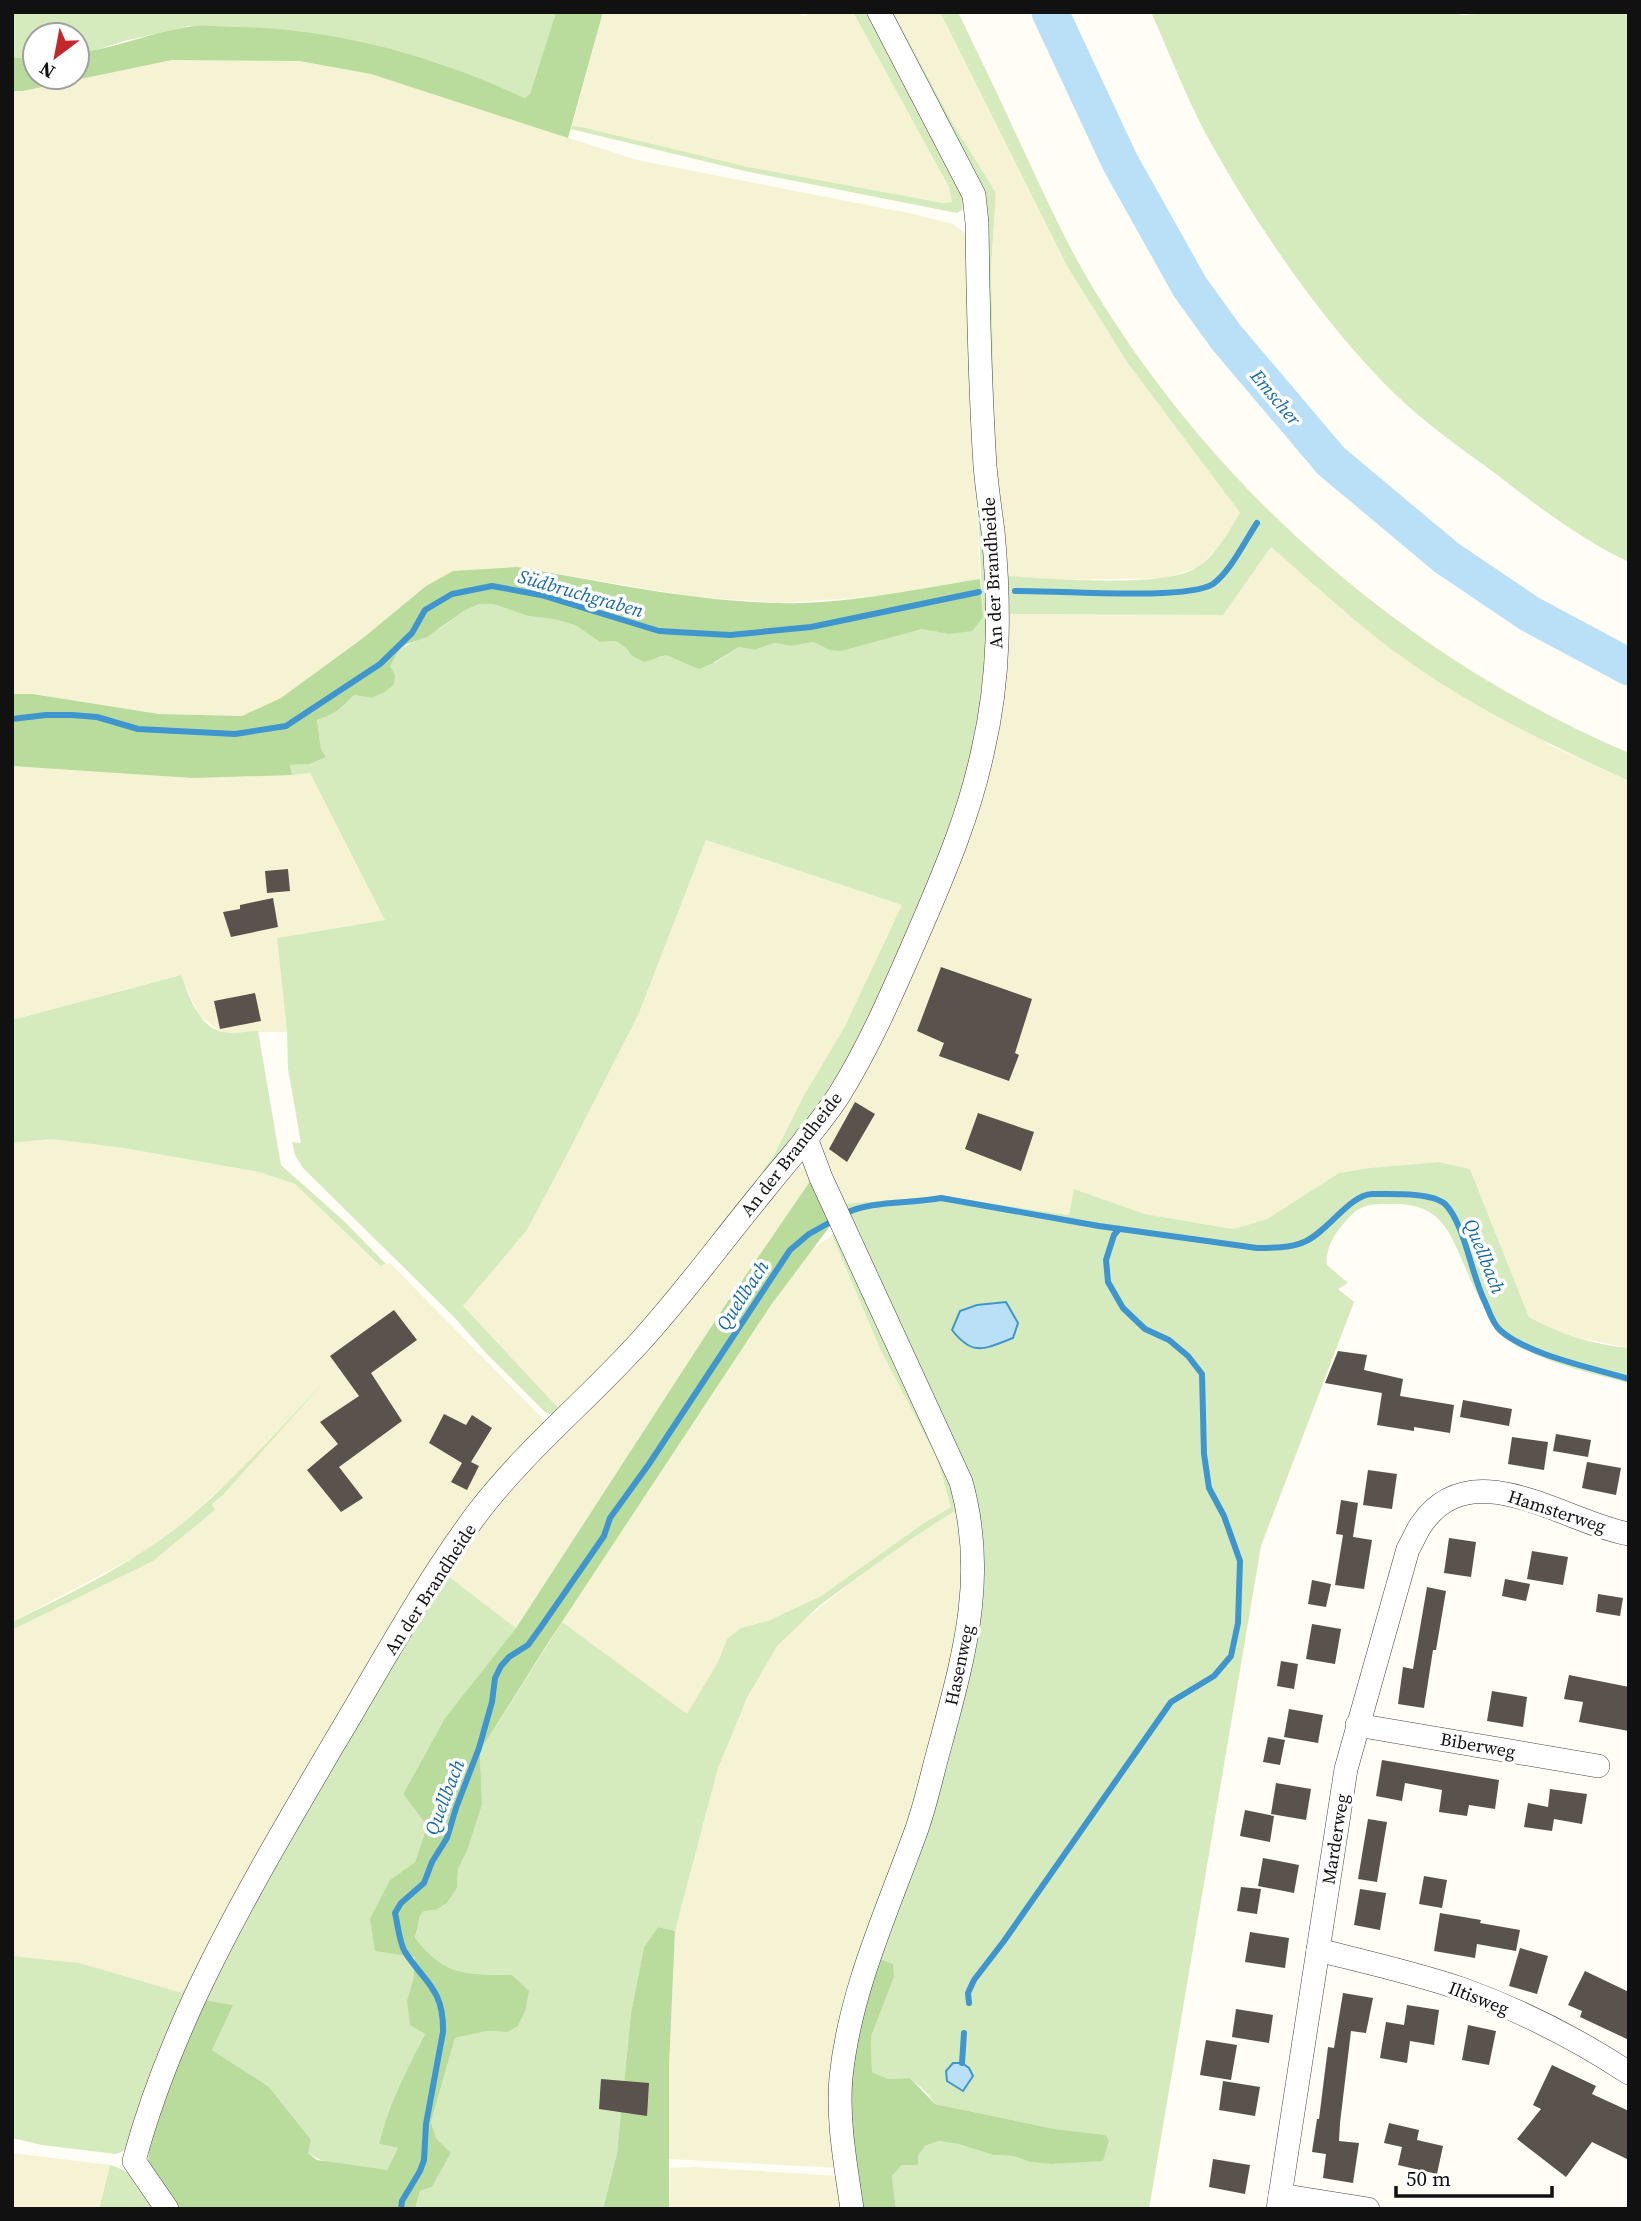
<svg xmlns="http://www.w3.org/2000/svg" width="1641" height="2221" font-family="'Source Serif 4',serif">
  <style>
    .farmland { fill: #f6f3d4 }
    .green { fill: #d5ebbd; fill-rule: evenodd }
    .forest { fill: #b9dc9c }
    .water { fill: #b9e0f7; stroke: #3f96cf; stroke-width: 2 }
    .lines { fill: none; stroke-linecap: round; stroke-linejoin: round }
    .stream { stroke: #3f96cf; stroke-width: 6 }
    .river { stroke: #b9e0f7; stroke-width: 37 }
    .building { fill: #5a524d }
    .minor-casing { stroke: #444; stroke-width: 24 }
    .minor { stroke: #fff; stroke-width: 23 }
    .labels { text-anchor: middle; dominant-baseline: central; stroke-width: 7; stroke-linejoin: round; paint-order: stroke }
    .street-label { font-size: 18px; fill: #111; stroke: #fff }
    .water-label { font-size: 19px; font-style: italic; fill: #1768a6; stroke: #fff }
  </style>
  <rect width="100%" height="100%" fill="#fffdf5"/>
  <g class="farmland">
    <path d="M603,12H799L803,16L814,12H853L949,187L952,202L943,203L748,167L572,126Z"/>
    <path d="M893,12H940L1067,266L1127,362L1240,513L1221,544L1197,568L1165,578L1052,580L1008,576L995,452L991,269L996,193L952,122Z"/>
    <path d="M172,60L299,61L371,74L637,160L913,214L953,224L965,233L980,579L869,597L780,603L695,597L518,567L426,586L363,638L281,699L242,716L159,714L34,694H12V91H23Z"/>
    <path d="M1271,547L1399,655L1552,746L1629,781V1348L1575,1337L1547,1327L1529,1317L1470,1169L1439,1162L1369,1168L1339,1173L1267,1219L1233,1229L1145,1214L1074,1189L1069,1215L940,1196L843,1204L817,1142L1008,614L1223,615Z"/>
    <path d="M12,766L292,775L310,772L386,920L277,938L287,1032H222L200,1017L180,975L12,1020Z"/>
    <path d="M706,840L903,905L845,1026L803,1097L774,1155L728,1220L626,1346L560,1411L462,1306L527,1230L570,1149L639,1013Z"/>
    <path d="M51,1139L124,1148L259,1172L295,1184L379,1266L390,1263L551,1427L376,1656L264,1840L182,1993L80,1963L12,1956V1630L153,1561L215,1510L212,1504L222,1496V1487L190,1517L142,1553L12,1622V1143Z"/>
    <path d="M794,1164L815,1174L724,1307L516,1628L444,1573L523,1477L632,1367Z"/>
    <path d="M832,1235L880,1349L937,1458L951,1507L924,1523L821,1596L770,1620L741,1628L727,1639L718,1662L687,1715L562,1622L771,1305L809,1252Z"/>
    <path d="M962,1506L966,1599L839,2168L669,2159V2067L675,1931L718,1768L732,1730L761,1671L777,1646L797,1626L854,1580L910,1540Z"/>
    <path d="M12,2153L110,2165L99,2209H12Z"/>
    <path d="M695,2167L840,2176L847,2209H669L670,2168Z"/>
  </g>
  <g class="green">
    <path d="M12,12H556L530,95L525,98L498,86L432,61L189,26L124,41L93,51L77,53V35H35V58H12Z"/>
    <path d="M853,12H870L964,199L962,210L957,213L749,172L571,129L572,126L581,127L748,167L943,203L952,202L949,187Z"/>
    <path d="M886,12H893L952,122L996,193L991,269L995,452L1008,576C1048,579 1165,588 1196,568C1216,556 1228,532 1240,513L1127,362L1067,266L940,12H958C977,52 997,92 1015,132C1040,185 1063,238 1093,288C1218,494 1408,659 1629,753V781C1550,745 1469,706 1398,654C1354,622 1313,583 1271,547L1223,615L1008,614L1006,683L982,792L999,691L980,187L977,174Z"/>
    <path d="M1151,12H1444L1464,15L1500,12H1629V562C1582,540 1537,506 1496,474C1462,449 1426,424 1396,395C1328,329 1263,235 1216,152C1190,108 1172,59 1151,12Z"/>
    <path d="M965,233L969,240L990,671L958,824L853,1061L649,1324L555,1416L545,1412L486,1353L453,1316L303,1168L295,1155L292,1142L301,1143L288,1069L287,1032L277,938L385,920L310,773L292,775L290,765L310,764L326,757L321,749L317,720C334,715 342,708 354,695L371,698L400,649L441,628L464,611L479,604H493L528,616L553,619L575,625L600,642L616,641L626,648L631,655L658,658L666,655L676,659L715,663L739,647L754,650L775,643L791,646L815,642L829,650L922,629L930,628L936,632L983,617ZM706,840L902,905L845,1026L803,1097L774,1155L728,1220L626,1346L561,1411L463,1306L527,1230L570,1149L639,1013Z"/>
    <path d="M181,975C189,995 198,1028 224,1032C234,1034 248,1031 258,1031L281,1165L345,1222L386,1264L380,1266L295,1184L259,1172L124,1148L51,1139L12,1143V1020Z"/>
    <path d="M1439,1162L1470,1169L1529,1317C1559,1334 1594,1345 1629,1348V1383C1587,1372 1540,1362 1503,1337C1494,1331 1490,1321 1486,1311C1479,1297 1471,1282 1465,1267C1449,1229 1439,1203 1392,1204C1369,1204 1360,1204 1345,1222C1334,1234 1325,1249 1327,1265L1348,1283L1338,1289L1354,1302L1261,1546L1149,2209H896L892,2176L902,2165L918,2156L925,2146L939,2141L958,2144L993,2155L1013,2156L1030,2162L1051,2164L1082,2161L1104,2135L1055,2129L935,2104L926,2092L910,2078L888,2079L872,2072L871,2037L894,1977L877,1958L979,1554L843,1204L940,1196L1069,1215L1074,1189L1145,1214L1233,1229L1267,1219L1339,1173L1369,1168Z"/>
    <path d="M842,1228L962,1506L910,1540L854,1580L819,1606L777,1646L747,1698L718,1768L675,1931L658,1927L644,1947L631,2013L617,2153L603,2209H415L420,2191L432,2187L451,2153L436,2138L431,2122L455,2038L487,2031L507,2032L512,1975C465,1974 446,1977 415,1938L420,1916L424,1911L436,1910L447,1903L457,1888L458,1869L467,1851L482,1805L480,1751L562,1622L687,1714L718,1662L727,1639L741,1628L770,1620L821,1596L924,1523L951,1507L937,1458L880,1349L832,1235Z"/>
    <path d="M326,1380L222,1496L212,1504L215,1510L153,1561L12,1630V1622C74,1592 138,1561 191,1516C239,1475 282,1426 326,1380Z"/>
    <path d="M444,1573L516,1628L445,1718L403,1794L427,1826L415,1862L390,1880L415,1956L413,1980L407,2000L425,2034C407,2069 388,2105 379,2144L398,2148L387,2171C361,2168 328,2168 307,2152L268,2086L212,2050L202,2000L216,1969Z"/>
    <path d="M376,1656L262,1855L131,2148L116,2154L42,2145L12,2138V1956L80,1963L182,1993L264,1840Z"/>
    <path d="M110,2165C134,2171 147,2191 162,2209H99Z"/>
  </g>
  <g class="forest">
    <path d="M556,12H603L568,138L371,74L299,61L172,60L23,91H12V58H35V77H77V53C114,49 149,33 187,27C204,24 223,27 240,27C341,30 433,56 525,98L530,94Z"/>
    <path d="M518,567C604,582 691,601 778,603C843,605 916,589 980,579L983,617L972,631L949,634L922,629L841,651L829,650L814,642L791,646L775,643L754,650L739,647L715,662L699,669L666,655L644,662L631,655L626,648L616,641L600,642L575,625L553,619L528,616L493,604H479L464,611L427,637L407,644L400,649L390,666L395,675L394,684L385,692L371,698L354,695C342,708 334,715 317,720L321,749L326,757L310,764L290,765L292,775L193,778L12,766V694H33L159,714L242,716L281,698L363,638L426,586L453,571Z"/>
    <path d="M815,1174L842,1210L771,1305L548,1643L480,1751L482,1805L467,1851L458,1869L457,1888L447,1903L436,1910L424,1911L420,1916L415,1938C446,1977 465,1974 512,1975L529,1991L525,2011L518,2026L507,2032L487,2031L455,2038L431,2122L436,2138L451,2153L432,2187L420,2191L415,2209H172L148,2168L150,2122L202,2000L233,2005L212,2050L268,2086L311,2140L308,2153L317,2160L387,2170L398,2148L379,2144C388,2105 407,2069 425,2034L410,2025L407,2000L413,1980L415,1957L375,1951L370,1919L390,1880L415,1862L427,1826L403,1794L445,1718L516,1628L724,1307Z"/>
    <path d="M658,1927L675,1931L669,2067V2209H603L617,2153L631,2013L644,1947Z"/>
    <path d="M877,1958L893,1964L894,1977L871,2037L872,2072L888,2079L910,2078L935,2104L1055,2129L1105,2135L1109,2140L1103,2161L1051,2164L1030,2162L1013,2156L993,2155L958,2144L939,2141L925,2146L918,2156V2165H902L892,2176L896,2209H859L847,2084Z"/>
  </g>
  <g class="water">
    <path d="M1006,1302L1018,1323L1013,1338C984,1349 973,1357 952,1330L960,1311L977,1305Z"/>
    <path d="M953,2063H962L969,2068L973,2076L963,2091L947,2081L946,2071Z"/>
  </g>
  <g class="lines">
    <g class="stream">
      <path d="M1015,591C1054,590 1186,601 1213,584C1230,572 1245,541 1257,523"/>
      <path d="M12,719L46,715H72L97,717L138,729L235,734L286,726L380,664L412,633L425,610L452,594L492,586L541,595L659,631L730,635L811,627L979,592"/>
      <path d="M844,1214C870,1200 911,1204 941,1198L1099,1226L1257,1248C1272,1248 1290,1248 1304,1242C1328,1232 1349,1195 1372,1194C1390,1194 1432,1192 1445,1204C1464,1222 1472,1277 1485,1302C1489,1311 1493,1324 1500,1330C1527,1355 1593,1368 1629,1379"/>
      <path d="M969,2003L968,1993L974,1980L1004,1941L1171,1702L1214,1676L1231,1656L1238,1623L1240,1561L1224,1516L1209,1488L1204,1454L1202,1374L1188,1356L1169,1340L1145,1329L1123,1308L1108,1282L1106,1260L1114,1235L1119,1229"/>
      <path d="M962,2063L964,2033"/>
      <path d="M401,2209L402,2201L420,2171L424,2160L426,2124L443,2032C444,1989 425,1983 405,1952C399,1942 398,1925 395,1913L401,1903L424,1883L432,1862L447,1838L456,1808L479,1748L492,1702L495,1678L501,1666L509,1657L528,1645L541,1627L604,1536L610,1518L649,1464L790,1250L809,1234L834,1220"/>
    </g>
    <path class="river" d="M1050,12L1120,162L1190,287L1226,337L1331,461L1447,558L1530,614L1629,667"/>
  </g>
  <g class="building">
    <path d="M288,869L290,891L267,893L265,871Z"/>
    <path d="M273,898L278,927L231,937L223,912L240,909V905Z"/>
    <path d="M941,967L1032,999L1015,1053L1019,1055L1009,1081L939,1056L944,1043L917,1031Z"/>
    <path d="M255,993L261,1021L220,1029L214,1001Z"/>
    <path d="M855,1102L875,1114L847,1162L829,1149Z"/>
    <path d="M978,1113L1034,1132L1021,1171L965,1149Z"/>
    <path d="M394,1310L417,1340L371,1373L402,1421L339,1467L363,1498L341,1512L307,1470L338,1444L320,1422L359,1396L330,1356Z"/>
    <path d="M1338,1351L1367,1355L1364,1370L1403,1379L1400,1396L1454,1405L1450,1433L1414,1427V1431L1377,1425L1382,1393L1325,1383Z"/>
    <path d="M1463,1400L1512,1409L1509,1426L1460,1417Z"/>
    <path d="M444,1414L466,1425L472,1415L492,1428L471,1462L479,1466L467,1490L451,1482L462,1463L429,1443Z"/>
    <path d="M1556,1434L1591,1440L1588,1457L1553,1451Z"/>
    <path d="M1512,1437L1548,1442L1544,1470L1508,1464Z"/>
    <path d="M1587,1462L1621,1468L1616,1495L1582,1488Z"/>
    <path d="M1368,1470L1397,1474L1392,1509L1363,1505Z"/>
    <path d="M1341,1500L1358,1503L1353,1537L1347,1536L1372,1540L1364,1589L1335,1585L1343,1535L1336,1534Z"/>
    <path d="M1449,1538L1476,1542L1471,1577L1444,1573Z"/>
    <path d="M1532,1551L1568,1557L1563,1585L1527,1579Z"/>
    <path d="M1505,1579L1530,1584L1526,1601L1502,1596Z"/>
    <path d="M1312,1580L1331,1584L1326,1607L1308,1604Z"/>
    <path d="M1427,1587L1446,1591L1436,1650H1433L1424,1708L1398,1704L1403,1667L1413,1669Z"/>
    <path d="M1598,1594L1623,1598L1620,1616L1596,1612Z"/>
    <path d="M1312,1624L1341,1629L1335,1664L1306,1659Z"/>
    <path d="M1281,1661L1298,1664L1294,1689L1277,1686Z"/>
    <path d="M1569,1675L1629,1687V1731L1579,1722L1583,1702L1564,1699Z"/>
    <path d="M1492,1691L1527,1697L1523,1727L1487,1721Z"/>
    <path d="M1289,1709L1323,1715L1318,1743L1284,1737Z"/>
    <path d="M1268,1737L1285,1740L1280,1765L1263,1762Z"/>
    <path d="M1382,1760L1499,1780L1495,1809L1469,1805L1467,1816L1439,1812L1442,1790L1405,1783L1402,1801L1376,1796Z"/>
    <path d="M1276,1783L1311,1789L1306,1820L1271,1814Z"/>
    <path d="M1550,1789L1587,1794L1582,1824L1554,1819L1552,1831L1524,1827L1528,1803L1548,1807Z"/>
    <path d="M1245,1810L1274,1816L1270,1842L1240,1836Z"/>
    <path d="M1368,1819L1387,1822L1377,1882L1358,1879Z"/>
    <path d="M1263,1858L1299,1865L1294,1893L1258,1886Z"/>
    <path d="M1424,1876L1447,1880L1442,1908L1419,1904Z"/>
    <path d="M1241,1887L1261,1889L1257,1914L1237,1911Z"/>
    <path d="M1360,1889L1386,1893L1380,1930L1354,1925Z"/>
    <path d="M1440,1913L1481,1920L1480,1923L1520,1930L1516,1951L1477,1944L1475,1958L1434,1951Z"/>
    <path d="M1250,1932L1289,1938L1285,1968L1245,1962Z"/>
    <path d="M1520,1948L1548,1956L1537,1994L1509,1986Z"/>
    <path d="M1585,1971L1629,1992V2040L1580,2017L1582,2011L1568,2005Z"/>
    <path d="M1343,1993L1373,1998L1366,2033L1351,2031L1340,2123L1339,2141L1359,2143L1353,2183L1323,2178L1326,2154L1312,2152L1317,2119H1319L1328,2047L1334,2048Z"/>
    <path d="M1407,2005L1439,2010L1434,2045L1410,2041L1407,2063L1380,2058L1386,2022L1404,2025Z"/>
    <path d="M1236,2009L1273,2015L1269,2043L1232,2037Z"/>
    <path d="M1468,2025L1496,2031L1489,2065L1462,2060Z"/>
    <path d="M1206,2040L1237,2045L1231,2080L1200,2075Z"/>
    <path d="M1552,2065L1596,2086L1592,2094L1629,2111V2160L1592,2142L1566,2177L1517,2139L1541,2109L1533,2105Z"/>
    <path d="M601,2079L649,2083L647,2116L599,2109Z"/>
    <path d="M1223,2081L1260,2087L1255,2116L1219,2110Z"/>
    <path d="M1389,2123L1419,2130L1417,2140L1443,2146L1437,2174L1398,2165L1402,2147L1384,2143Z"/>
    <path d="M1213,2159L1250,2165L1245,2194L1209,2187Z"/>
  </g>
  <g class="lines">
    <defs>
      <g id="minor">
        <path d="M806,1138L821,1178L961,1482C987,1575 965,1652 941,1742C932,1773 926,1805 915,1834C886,1914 850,1991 841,2077C837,2121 846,2166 852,2209"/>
        <path d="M1357,1725L1598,1766"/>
        <path d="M1318,1950C1366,1962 1415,1973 1462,1989C1520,2010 1577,2039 1629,2073"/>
        <path d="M1280,2195L1368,2209"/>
        <path d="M167,2209L134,2161C174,2012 256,1877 333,1745C380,1667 424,1584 479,1511C526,1450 586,1401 638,1344C683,1295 722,1241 764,1190C789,1158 817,1129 839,1095C872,1042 896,984 921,927C946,869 970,812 983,750C1000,677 1000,606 993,531C990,509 987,488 985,466C980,385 978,304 977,223L974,195L879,12"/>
        <path d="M1278,2209L1346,1769L1408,1549C1413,1541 1416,1532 1421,1525C1472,1450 1565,1523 1629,1534"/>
      </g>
    </defs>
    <use href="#minor" class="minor-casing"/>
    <use href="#minor" class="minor"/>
  </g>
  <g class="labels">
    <g class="street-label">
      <text transform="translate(992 573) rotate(-93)">An der Brandheide</text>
      <text transform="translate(791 1154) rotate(-52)">An der Brandheide</text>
      <text transform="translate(1557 1511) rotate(18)">Hamsterweg</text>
      <text transform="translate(430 1589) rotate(-57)">An der Brandheide</text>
      <text transform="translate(959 1665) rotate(-78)">Hasenweg</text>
      <text transform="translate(1478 1745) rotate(10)">Biberweg</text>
      <text transform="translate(1335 1839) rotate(-81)">Marderweg</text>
      <text transform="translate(1479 1998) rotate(21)">Iltisweg</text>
    </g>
    <g class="water-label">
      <text transform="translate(1276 397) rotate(50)">Emscher</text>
      <text transform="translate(581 593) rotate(16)">Südbruchgraben</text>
      <text transform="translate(1485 1256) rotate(68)">Quellbach</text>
      <text transform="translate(742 1295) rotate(-57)">Quellbach</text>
      <text transform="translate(444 1797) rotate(-69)">Quellbach</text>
    </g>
  </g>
  <rect width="1641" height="2221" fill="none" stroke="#111111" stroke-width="28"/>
  <g transform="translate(56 56) rotate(212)"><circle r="33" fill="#ffffff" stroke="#a0a0a0" stroke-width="2"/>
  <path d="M0-5L12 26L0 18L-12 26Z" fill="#c4262e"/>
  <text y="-10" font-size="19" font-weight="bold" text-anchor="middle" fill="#111111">N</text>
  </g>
  <path d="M1396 2186v10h156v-10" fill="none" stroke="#111111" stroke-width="3.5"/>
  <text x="1406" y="2186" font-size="21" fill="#111111" stroke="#ffffff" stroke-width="5" paint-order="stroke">50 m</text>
</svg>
